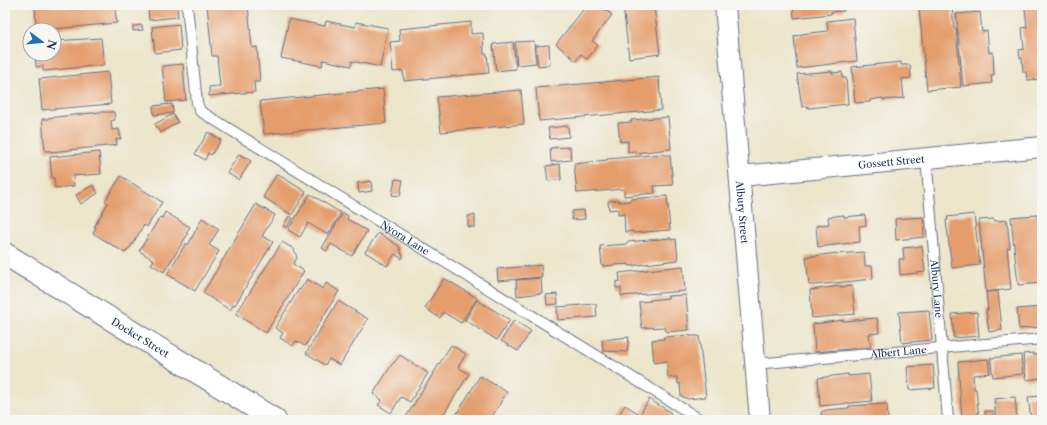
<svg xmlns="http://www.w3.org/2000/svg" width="1047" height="425" font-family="'Libre Caslon Text',serif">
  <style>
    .building { fill: #e59d6c }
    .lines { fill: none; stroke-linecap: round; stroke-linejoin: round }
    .lane-casing { stroke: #646f84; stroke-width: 12 }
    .street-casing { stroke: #646f84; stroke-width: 22 }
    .secondary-casing { stroke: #646f84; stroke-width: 24 }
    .lane { stroke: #fff; stroke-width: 10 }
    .street { stroke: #fff; stroke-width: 20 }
    .secondary { stroke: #fff; stroke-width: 22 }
    .labels { text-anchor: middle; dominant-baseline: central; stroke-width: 3; stroke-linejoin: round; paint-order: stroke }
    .street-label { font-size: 10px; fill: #1b2f5e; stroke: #f6f6f2 }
  </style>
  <rect width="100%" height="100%" fill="#f6f6f2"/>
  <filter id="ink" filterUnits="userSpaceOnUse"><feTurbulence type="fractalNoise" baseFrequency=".025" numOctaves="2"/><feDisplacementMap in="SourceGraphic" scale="8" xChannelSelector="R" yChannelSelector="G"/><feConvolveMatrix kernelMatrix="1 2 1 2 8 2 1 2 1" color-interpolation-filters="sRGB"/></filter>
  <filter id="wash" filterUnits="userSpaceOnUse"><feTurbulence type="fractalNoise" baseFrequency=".012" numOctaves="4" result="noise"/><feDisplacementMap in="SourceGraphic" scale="16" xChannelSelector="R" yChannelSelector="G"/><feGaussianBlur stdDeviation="0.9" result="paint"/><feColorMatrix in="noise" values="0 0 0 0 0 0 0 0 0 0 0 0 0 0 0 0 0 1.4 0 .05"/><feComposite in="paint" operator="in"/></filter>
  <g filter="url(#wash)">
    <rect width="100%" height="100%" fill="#ebe5ca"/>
    <g id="blocks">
      <g class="building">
        <path d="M35,5H142V7L115,9L117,23L43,30V28L36,29Z"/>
        <path d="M148,5H177L178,17L149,20Z"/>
        <path d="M207,5H248L252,48L257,47L260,82H254L255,92L209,96V87L220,86L217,56H212Z"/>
        <path d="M587,5H599L612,15L592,41L598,45L587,59L581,54L576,61L556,44Z"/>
        <path d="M623,5H646V7L654,6L660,54L629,58Z"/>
        <path d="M793,5H843L844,11L831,12V14L794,18Z"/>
        <path d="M955,5H982V6L955,9Z"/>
        <path d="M1042,6V79L1027,80L1026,72H1023L1022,58H1020L1019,50L1024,49L1022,28L1027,27L1025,8Z"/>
        <path d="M940,7V9L952,8L954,28H956L961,87L927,90L919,9Z"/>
        <path d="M980,12L982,32L987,31L989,53L993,52L994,75H991L992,83L963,86L956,14Z"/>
        <path d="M853,18L857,61L797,68L794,36L801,35V34L828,31L827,21Z"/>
        <path d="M289,19L325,26L326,21L355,27L356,22L388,28L380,67L352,61L351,66L323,60L322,66L281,58Z"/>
        <path d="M471,22V34L483,33L484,54H487L489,73L404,81L403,71L393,72L390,42L400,41L399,29Z"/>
        <path d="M179,24L181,50L155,53L152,27Z"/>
        <path d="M142,25L143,30L133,31V26Z"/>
        <path d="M101,38L104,65L43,71V66L36,67L35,54H54V41Z"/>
        <path d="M534,41L536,63L517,65L515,42Z"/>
        <path d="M513,42L516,69L496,71L493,44Z"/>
        <path d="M549,45L550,65L538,66L536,46Z"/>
        <path d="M901,62V65H910L911,78L902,79L904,98L883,100V98L870,100V102L855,103L852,67Z"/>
        <path d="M183,64L186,100L166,102L162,66Z"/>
        <path d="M832,71V73L842,72L843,78H846L848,104L808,108V106L802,107L797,74Z"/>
        <path d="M108,72L111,104L42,110L39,79Z"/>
        <path d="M659,77L661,110L539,121L536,88Z"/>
        <path d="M383,89L386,123L264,134L260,101Z"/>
        <path d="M521,90L524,124L441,132L437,97Z"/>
        <path d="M172,104L173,113L154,115L153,106Z"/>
        <path d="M100,112H114L115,120L111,121L112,130L119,129L121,139H116L117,145L51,152V151H45L42,119H48V118Z"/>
        <path d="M173,114L178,122L160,133L155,124Z"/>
        <path d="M668,117L671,149L635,153V151L628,152V141L620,142L618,123L632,122L631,120Z"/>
        <path d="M568,126L569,137L550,139L548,128Z"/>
        <path d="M208,132L221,140L211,155L208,153L205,160L195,154Z"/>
        <path d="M570,147L571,160L551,162L550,148Z"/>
        <path d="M99,152L101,174L73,176L74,186L55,188L54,178H52L50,157Z"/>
        <path d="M239,154L251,161L239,180L227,173Z"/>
        <path d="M663,154V155H670L673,185L654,186L655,193L624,196V189L577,193L574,164L607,160V159Z"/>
        <path d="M560,164L561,180L548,181L546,166Z"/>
        <path d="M277,174L306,192L292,215L263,197Z"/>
        <path d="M121,176L162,202L147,227L144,225L130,248H129L125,253L93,233L96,227H94L108,203L105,201Z"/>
        <path d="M395,179L403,180L400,196L392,195Z"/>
        <path d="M371,181L372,191L359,193L358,183Z"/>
        <path d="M93,185L98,193L81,204L76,195Z"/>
        <path d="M310,194L341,213L328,235L308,223L300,237L288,230Z"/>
        <path d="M667,196L670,230L633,233V231L625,232L624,214L618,215V209L609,210L608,201L619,200V202L630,201V199Z"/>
        <path d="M256,204L275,215L262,236L273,242L235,305L234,304L230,310L203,293Z"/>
        <path d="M584,210L585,219L572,220V211Z"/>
        <path d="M165,212L190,227L186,233L188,234L164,272L151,264L154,260L139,251L160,217L162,218Z"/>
        <path d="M343,213L348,216L347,219L367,231L352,256L331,244L327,251L322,248Z"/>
        <path d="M974,214L980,265L952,268L946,220H948L947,217Z"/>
        <path d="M475,215V227H468V216Z"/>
        <path d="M844,215V217L865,215L866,225L859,226L860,242L818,247L816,226L829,224L828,217Z"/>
        <path d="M1037,215L1038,222H1040L1042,240V283L1018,285L1011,217Z"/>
        <path d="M289,216L293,218L287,228L283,226Z"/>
        <path d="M923,217L924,237L896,240L895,219Z"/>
        <path d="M202,218L219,229L209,245L219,251L195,291L167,274L186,243L188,245Z"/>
        <path d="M994,219V221L1007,220L1010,248H1007L1011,289L986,292L979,220Z"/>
        <path d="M378,233L399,246L403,257L402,259L395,254L387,266L365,252Z"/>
        <path d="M671,238V240L676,239L678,260L629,266V264L602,266L600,246L627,244V242Z"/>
        <path d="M282,242L294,249L297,258L293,264L304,271L266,333L236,314Z"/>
        <path d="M922,246L925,272L900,275L899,259H904L903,248Z"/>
        <path d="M864,252L865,266H872L873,279L814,285H809L806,257L837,253V254Z"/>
        <path d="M541,265L542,277L498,281L497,269Z"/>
        <path d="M683,266L685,291L621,296V288H616V282L620,281L619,273Z"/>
        <path d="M444,278L477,298L461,323L443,312L440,318L425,308Z"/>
        <path d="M541,278L542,293L517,296L516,280Z"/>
        <path d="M307,279L323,289L326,283L339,291L305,346L296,341L293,346L280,338L283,333L275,328L299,289L300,290Z"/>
        <path d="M841,286V287L852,286L855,314L812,318L810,290Z"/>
        <path d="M998,291L1002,330L989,332L986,310H988L986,292Z"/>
        <path d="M557,294L558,304L547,305L546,295Z"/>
        <path d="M686,295L689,330L666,332L665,327L642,328L639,302L651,301L650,300L668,298V296Z"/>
        <path d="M477,300L510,320L497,340L465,320Z"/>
        <path d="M338,301L368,319L340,365L329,359L325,365L306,353Z"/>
        <path d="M596,304L597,317L558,320L557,307Z"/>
        <path d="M1042,307V327L1019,329L1017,309Z"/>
        <path d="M929,310L932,340L902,343L899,312Z"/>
        <path d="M977,312L979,336L954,338L952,314Z"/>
        <path d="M877,318L879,333L869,334L871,347L815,352L813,324L844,320V321Z"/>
        <path d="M514,320L531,331L518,351L501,341Z"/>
        <path d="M690,335V336H699L706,397L688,399L681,396L680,383L678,384L677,377L668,378L667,361L654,363L652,340L664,339V337Z"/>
        <path d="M629,337L627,352L603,351L602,340Z"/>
        <path d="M451,345L466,354L458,367L469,374L440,420H404Z"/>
        <path d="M1033,353L1034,355L1042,354V378L1026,380L1023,354Z"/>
        <path d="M400,355L428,373L410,402L401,397L391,413L378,405L382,400L373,394L393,363H394Z"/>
        <path d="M1021,355L1023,374L993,377L990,358Z"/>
        <path d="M988,359L990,373L973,375L974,389H976L979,418L985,417V411H993L994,420H962L958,362Z"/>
        <path d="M933,365L935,388L909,390L907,367Z"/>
        <path d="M848,374V376L869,374L872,401L820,406L818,378Z"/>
        <path d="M480,376L507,392L490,420H453Z"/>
        <path d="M1042,396V420H1031L1028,397Z"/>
        <path d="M1015,397L1017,420H996L994,399Z"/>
        <path d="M649,399L670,412L672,420H649L640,415Z"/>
        <path d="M887,404L888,420H822L821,412L826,410L849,408V406Z"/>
        <path d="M625,405L638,413L633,420H616Z"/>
        <path d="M935,417V420H915V419Z"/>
      </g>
    </g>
  </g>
  <g filter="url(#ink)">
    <use href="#blocks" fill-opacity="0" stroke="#646f84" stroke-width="1"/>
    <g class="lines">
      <defs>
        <g id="lane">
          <path id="s1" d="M187,5L197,103L200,111L701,420"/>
          <path id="s2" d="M926,157L948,420"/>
          <path id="s3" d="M755,364L1042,339"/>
        </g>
        <g id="street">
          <path id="s4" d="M725,5L760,420"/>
          <path id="s5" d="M741,176L1042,147"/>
        </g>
        <g id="secondary">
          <path id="s6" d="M5,254L275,420"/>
        </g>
      </defs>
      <use href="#lane" class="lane-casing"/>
      <use href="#street" class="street-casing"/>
      <use href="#secondary" class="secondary-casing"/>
      <use href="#lane" class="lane"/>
      <use href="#street" class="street"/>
      <use href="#secondary" class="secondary"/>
    </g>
  </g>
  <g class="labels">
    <g class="street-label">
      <text stroke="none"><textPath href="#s5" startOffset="151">Gossett Street</textPath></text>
      <text stroke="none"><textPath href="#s4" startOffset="208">Albury Street</textPath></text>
      <text stroke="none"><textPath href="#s1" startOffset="348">Nyora Lane</textPath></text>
      <text stroke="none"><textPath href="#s2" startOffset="132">Albury Lane</textPath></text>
      <text stroke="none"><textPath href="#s6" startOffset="159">Docker Street</textPath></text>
      <text stroke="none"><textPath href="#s3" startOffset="144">Albert Lane</textPath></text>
    </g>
  </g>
  <rect width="1047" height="425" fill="none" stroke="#f6f6f2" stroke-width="20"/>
  <g transform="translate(42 42) rotate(106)"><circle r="19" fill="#f6f6f2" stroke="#9ea6b7"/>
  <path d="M0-3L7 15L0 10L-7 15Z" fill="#1f6fb2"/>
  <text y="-6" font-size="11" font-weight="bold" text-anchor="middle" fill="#1b2f5e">N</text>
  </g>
</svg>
